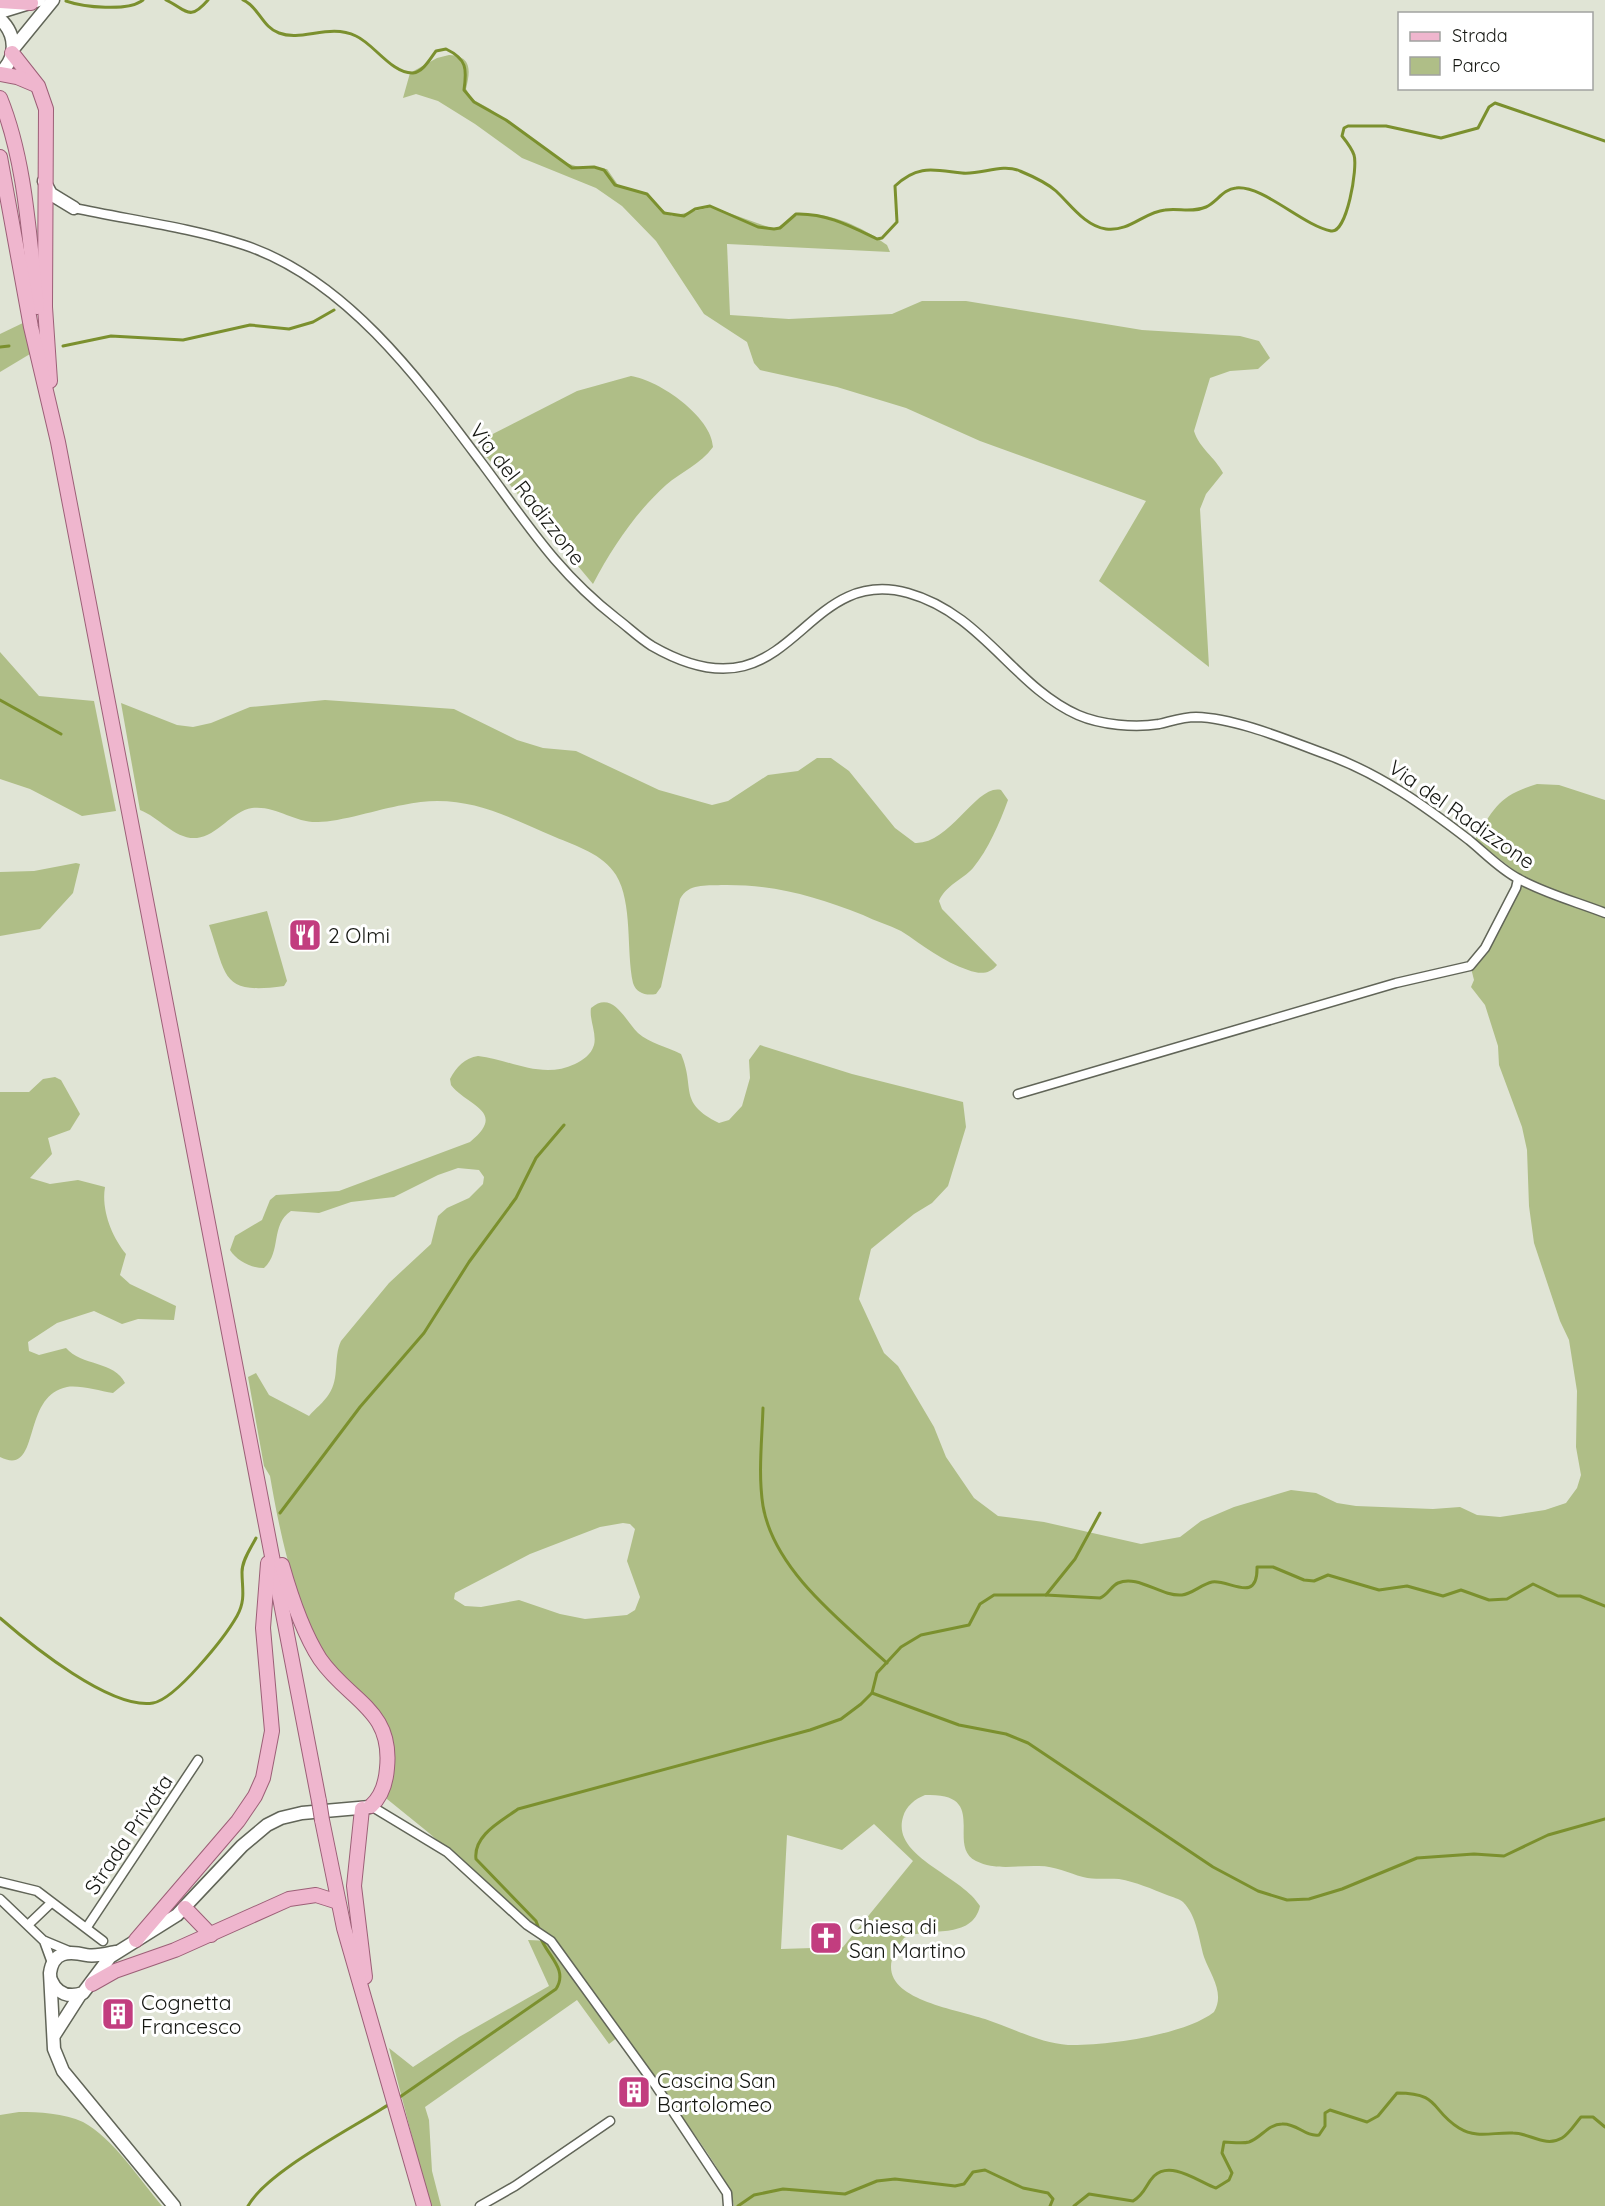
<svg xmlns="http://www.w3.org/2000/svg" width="1605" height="2206" font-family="Quicksand,sans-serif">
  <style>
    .green { fill: #afbe87; fill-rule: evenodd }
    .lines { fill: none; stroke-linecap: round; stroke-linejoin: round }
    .stream { stroke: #7b902e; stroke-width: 3 }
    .street-casing { stroke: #616558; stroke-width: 11 }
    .secondary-casing { stroke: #616558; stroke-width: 15 }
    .primary-casing { stroke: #9c5f77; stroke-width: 16 }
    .street { stroke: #fff; stroke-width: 8 }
    .secondary { stroke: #fff; stroke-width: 12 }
    .primary { stroke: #efb6ce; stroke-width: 14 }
    .primary-bridge-casing { stroke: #9c5f77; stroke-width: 16; stroke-linecap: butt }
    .primary-bridge { stroke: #efb6ce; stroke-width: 14 }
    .labels { text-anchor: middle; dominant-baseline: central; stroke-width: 6; stroke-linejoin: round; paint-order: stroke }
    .street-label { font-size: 21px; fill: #151712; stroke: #fff }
    .poi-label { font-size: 21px; fill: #151712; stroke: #fff; text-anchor: start }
  </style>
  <rect width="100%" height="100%" fill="#e0e4d5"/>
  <g class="green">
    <path d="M449,55C473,56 470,72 466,89L472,99L490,109L566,163L582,168L607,169L618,185L646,193L660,208L672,216L712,207L774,229C783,226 789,217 798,215C827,209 866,229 887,245L890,252L727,244L730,315L789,319L892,314L922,301H966L1142,330L1240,336L1259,341L1270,358L1258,369L1230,371L1210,378L1194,431C1199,448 1215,457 1223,473L1206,494L1200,509L1209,667L1099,581L1146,501L980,441L906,408L837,387L760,370L754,363L747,342L704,314L656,241L622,206L596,188L522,158L475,124L438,101L416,94L403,98L410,73L437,58Z"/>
    <path d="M25,322L30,354L0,372V334Z"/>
    <path d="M631,376C659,380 712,417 713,447C701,464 681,472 666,485C635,513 612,548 593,584L475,443L577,391Z"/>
    <path d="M0,652L39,696L94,701L116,811L82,816L30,789L0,779Z"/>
    <path d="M325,700L454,709L517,740L543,748L576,751L659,790L712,805L728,801L768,775L798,771L817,758H831L849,771L895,828L915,843C950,845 976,784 1001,790L1008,800C1000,822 988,850 973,868C962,880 946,885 939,901L942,909L997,965C989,975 979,974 968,970C943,962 923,945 901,931C889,925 875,921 863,915C815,896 772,884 721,885C705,886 689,883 680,899L661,987L656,994C646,996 636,993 633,983C626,951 633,903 616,875C603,854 576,846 555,837C502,814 462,792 403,805C379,809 340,822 318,822C295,823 275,805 252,808C232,811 217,836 197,838C175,840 159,817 140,810L121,703L177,725L193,727L211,723L250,707Z"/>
    <path d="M1537,784L1559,785L1605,800V2206H734C732,2174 643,2067 618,2037L609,2044L577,2000L425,2107L429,2120L432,2171L441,2206H430L389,2048L413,2067L459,2037L549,1986L528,1940L550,1941L429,1833L387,1799L394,1750C367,1716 337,1681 317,1642C293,1594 279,1529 270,1476L264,1466L248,1377L256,1373L269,1395L309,1416C315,1409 324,1402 329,1394C340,1378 333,1358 341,1341L389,1283L431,1244L438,1216L447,1208L469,1198L483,1184L484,1177L479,1170L458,1168L438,1175L394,1197L351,1202L319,1213L291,1211C270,1225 282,1252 264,1268C251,1268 237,1261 230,1250L235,1236L262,1220L270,1200L276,1195L339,1191L470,1142C508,1111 467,1106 451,1085L450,1079C456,1067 465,1058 478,1056C512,1060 542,1080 575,1064C583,1060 591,1055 594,1045C597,1033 589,1020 591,1008C613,989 626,1022 638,1033C649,1043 668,1047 681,1054C696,1089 677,1102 719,1123L729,1120L742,1106L750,1078L749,1060L760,1045L852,1074L963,1102L966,1127L948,1186L932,1203L914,1214L871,1249L859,1299L884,1353L898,1366L934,1427L946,1457L974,1498L998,1516L1044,1522L1141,1544L1180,1537L1201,1521L1234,1507L1291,1490L1316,1493L1337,1503L1356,1506L1433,1509L1460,1507L1477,1515L1500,1517L1545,1510L1566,1503L1577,1488L1581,1475L1576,1447L1577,1391L1569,1340L1560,1321L1534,1243L1529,1206L1527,1150L1522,1127L1499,1065L1498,1046L1485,1005L1471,987L1474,980L1471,968L1487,954L1524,878L1475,840C1494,807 1500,795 1537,784ZM623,1523L630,1524L635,1529L627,1561L640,1597L635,1610L627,1615L585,1619L560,1614L519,1600L481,1607L465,1606L454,1599L455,1593L530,1554L600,1527ZM925,1795C991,1792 945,1846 976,1861C996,1871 1018,1865 1039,1866C1055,1866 1068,1873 1083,1877C1095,1880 1107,1878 1119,1879C1136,1882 1152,1889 1167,1895C1172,1897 1180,1899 1183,1902C1197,1916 1199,1940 1204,1957C1211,1976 1225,1993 1214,2012C1185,2035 1105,2046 1068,2045C1040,2043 1012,2028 985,2019C950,2007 857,1996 904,1938C928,1926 972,1941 980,1906C962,1875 891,1857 903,1817C906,1806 915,1799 925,1795ZM874,1824L913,1861L843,1947L781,1949L787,1835L842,1850Z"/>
    <path d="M76,863L80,864L73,893L40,929L0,936V872L34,871Z"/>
    <path d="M267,911L287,981L284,986C221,995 227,977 209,925Z"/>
    <path d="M55,1077L61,1080L80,1114L70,1130L48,1138L52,1154L30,1178L50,1184L78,1180L105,1187C101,1210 112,1237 126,1254L120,1275L130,1284L176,1306L174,1320L138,1319L122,1324L94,1311L57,1323L28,1342L29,1351L39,1355L66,1348C81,1366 115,1361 125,1383L113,1393C99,1391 80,1385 67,1387C20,1396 42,1478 0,1457V1092H29L43,1079Z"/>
    <path d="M19,2112C39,2112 64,2113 83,2122C112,2137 141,2181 162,2206H0V2115Z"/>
  </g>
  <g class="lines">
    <g class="stream">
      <path d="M166,0C187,10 189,22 208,0"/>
      <path d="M243,0C259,7 262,27 279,33C302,42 329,23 356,36C374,44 392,74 413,73C423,72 430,59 436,51L446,49C467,59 467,69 464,90L474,102L506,120L572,168L594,167L604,170L615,185L647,194L664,213L684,216L695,209L710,206L758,227L774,229L780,228L796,214C826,213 850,226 877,239L882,238L897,222L895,186C918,164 934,170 962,173C981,175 1002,163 1020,171C1032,176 1047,183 1056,191C1071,205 1085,226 1106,229C1130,232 1144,212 1165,210C1179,208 1192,213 1206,207C1217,202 1223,189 1236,188C1263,185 1302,225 1331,231C1347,234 1358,167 1354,155C1352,149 1346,141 1342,136L1344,128L1348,126H1386L1441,138L1478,128L1489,107L1495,103L1605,141"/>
      <path d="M66,1C83,7 128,12 143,0"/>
      <path d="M63,346L111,336L183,340L250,325L289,329L313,322L334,310"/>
      <path d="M0,347L9,346"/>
      <path d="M0,700L61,734"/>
      <path d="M763,1408C762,1440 758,1474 763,1506C774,1570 841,1621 887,1663"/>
      <path d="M280,1513L360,1407L424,1333L469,1262L516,1198L536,1158L564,1125"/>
      <path d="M1100,1513L1075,1559L1046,1595L1100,1598C1108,1595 1111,1586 1118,1583C1138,1574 1161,1597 1182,1595C1192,1594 1202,1584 1212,1582C1229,1579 1258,1605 1257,1567H1273L1304,1580L1314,1581L1328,1575L1379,1590L1407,1586L1443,1596L1461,1590L1489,1600L1507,1599L1533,1584L1558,1596H1580L1605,1606"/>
      <path d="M0,1618C31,1645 111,1710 153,1703C176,1699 225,1637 237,1616C246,1600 242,1588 242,1572C242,1560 251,1548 256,1538"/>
      <path d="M872,1693L959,1725L1006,1734L1028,1743L1213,1867L1258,1891L1287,1900L1309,1899L1342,1889L1417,1858L1474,1854L1504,1856L1548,1835L1605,1819"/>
      <path d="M539,1929L536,1921L476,1859C473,1835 502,1821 518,1809L810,1730L841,1719L861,1704L872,1693L877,1673L901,1647L921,1635L969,1625L980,1604L994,1595H1046"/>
      <path d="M397,2099L556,1989C569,1969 546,1955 540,1936"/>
      <path d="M248,2206C267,2171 355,2127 391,2103"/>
      <path d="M738,2206L754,2195L783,2189L845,2194L877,2181L895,2179L955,2186L964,2184L973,2172L985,2170L1023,2188L1048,2193L1053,2199L1050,2206"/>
      <path d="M1074,2206L1089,2194L1133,2201C1146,2193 1145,2185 1154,2176C1171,2160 1199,2182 1216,2188L1229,2180L1232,2173L1222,2153L1224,2142C1231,2142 1242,2144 1249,2142C1261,2138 1268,2124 1282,2124C1297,2123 1305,2137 1319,2135L1325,2126V2113L1330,2110L1367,2122L1378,2116L1397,2093C1441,2093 1430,2110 1459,2128C1477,2139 1493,2132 1513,2133C1530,2133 1545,2148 1562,2138C1569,2134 1575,2124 1581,2117H1593L1605,2127"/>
    </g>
    <defs>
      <g id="street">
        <path d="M74,208C130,220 189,227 244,245C347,279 422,383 484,466C528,525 557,572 616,618C628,627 639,638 652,646C793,727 798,563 908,593C983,614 1013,686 1078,715C1101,725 1135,728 1159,724C1172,721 1183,717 1196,717C1236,718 1290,741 1328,755C1380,774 1425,806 1469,840C1485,853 1501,870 1519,879C1546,894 1577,902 1605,913"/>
        <path d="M1018,1094L1396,983L1470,966L1485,948L1516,888L1518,879"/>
        <path d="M371,1806L447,1852L527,1925L551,1941L656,2086L727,2193L728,2206"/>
        <path d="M0,1882L37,1891L103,1941"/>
        <path d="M0,1899L44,1941L52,1963"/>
        <path d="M29,1924L51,1903"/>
        <path d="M87,1927L198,1760"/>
        <path d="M45,1941L69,1951"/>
        <path d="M480,2206L515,2186L610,2121"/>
      </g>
      <g id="secondary">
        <path d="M0,12L39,0"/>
        <path d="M0,19C17,35 17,58 0,73"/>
        <path d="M13,49L53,0"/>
        <path d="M44,181L51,194L74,208"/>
        <path d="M115,1952C106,1954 95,1957 86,1955C69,1951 53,1951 50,1973L54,2049L63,2071L174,2206"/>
        <path d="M51,1980C57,1994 69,1998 83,1993L110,1957L177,1915L242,1846L267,1825L281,1818L302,1813L370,1807"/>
        <path d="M55,2034L80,1995"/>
      </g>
      <g id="primary">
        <path d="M0,1L31,3"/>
        <path d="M12,53L38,86L46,109L45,307L50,381"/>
        <path d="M0,74L17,77L36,85"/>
        <path d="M0,98C26,162 29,238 37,307"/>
        <path d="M0,157L31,327L58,442L319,1801"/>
        <path d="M282,1565C291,1597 302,1631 320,1659C349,1701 393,1709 387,1768C386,1782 381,1797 371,1806"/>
        <path d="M362,1809L354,1886L365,1977"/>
        <path d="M322,1820L344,1928L424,2206"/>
        <path d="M185,1908L211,1935"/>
        <path d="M136,1940L238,1821L255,1796L263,1778L272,1731L263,1628L268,1563"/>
        <path d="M92,1984L115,1971L175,1950L289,1899L316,1895L338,1902"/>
      </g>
    </defs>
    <use href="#street" class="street-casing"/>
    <use href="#secondary" class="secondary-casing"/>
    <use href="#primary" class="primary-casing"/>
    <use href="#street" class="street"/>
    <use href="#secondary" class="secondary"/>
    <use href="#primary" class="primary"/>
    <defs>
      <path id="primary-bridge" d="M319,1801L322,1820"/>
    </defs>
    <use href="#primary-bridge" class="primary-bridge-casing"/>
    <use href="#primary-bridge" class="primary-bridge"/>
  </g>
  <defs>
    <symbol id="restaurant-square" viewBox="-11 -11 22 22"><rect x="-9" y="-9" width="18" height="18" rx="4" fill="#c23d7f" stroke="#fff"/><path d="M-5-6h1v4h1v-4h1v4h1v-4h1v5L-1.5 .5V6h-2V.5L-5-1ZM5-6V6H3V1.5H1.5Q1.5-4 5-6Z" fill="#fff"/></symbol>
    <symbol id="church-square" viewBox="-11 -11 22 22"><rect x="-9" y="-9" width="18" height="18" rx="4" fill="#c23d7f" stroke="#fff"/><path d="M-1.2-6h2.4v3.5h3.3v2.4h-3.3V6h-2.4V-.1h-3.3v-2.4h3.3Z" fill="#fff"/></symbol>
    <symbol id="building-square" viewBox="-11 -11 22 22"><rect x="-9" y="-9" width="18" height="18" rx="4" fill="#c23d7f" stroke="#fff"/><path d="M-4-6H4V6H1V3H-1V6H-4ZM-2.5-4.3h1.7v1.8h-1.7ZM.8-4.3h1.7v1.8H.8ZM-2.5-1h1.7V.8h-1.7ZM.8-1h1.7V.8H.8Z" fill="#fff"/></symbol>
  </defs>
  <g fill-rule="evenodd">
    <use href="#restaurant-square" x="286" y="916" width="38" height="38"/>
    <use href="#church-square" x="807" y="1919" width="38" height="38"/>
    <use href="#building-square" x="99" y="1995" width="38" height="38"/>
    <use href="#building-square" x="615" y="2073" width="38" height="38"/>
  </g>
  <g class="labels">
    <g class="street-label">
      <text transform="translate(528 494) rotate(52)">Via del Radizzone</text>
      <text transform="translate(1462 814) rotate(35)">Via del Radizzone</text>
      <text transform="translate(128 1834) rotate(-56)">Strada Privata</text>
    </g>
    <g class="poi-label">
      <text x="328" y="935">2 Olmi</text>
      <text x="849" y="1926">Chiesa di<tspan x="849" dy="24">San Martino</tspan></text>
      <text x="141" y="2002">Cognetta<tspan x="141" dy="24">Francesco</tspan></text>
      <text x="657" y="2080">Cascina San<tspan x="657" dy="24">Bartolomeo</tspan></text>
    </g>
  </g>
  <rect x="1398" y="12" width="195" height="78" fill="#ffffff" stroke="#a1a2a0" stroke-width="1.5"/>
  <rect x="1410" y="32" width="30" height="9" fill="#efb6ce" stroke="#a1a2a0" stroke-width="1.5"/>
  <text x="1452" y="42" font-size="18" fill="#151712">Strada</text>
  <rect x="1410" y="57" width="30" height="18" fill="#afbe87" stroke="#a1a2a0" stroke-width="1.5"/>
  <text x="1452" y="72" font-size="18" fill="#151712">Parco</text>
</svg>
